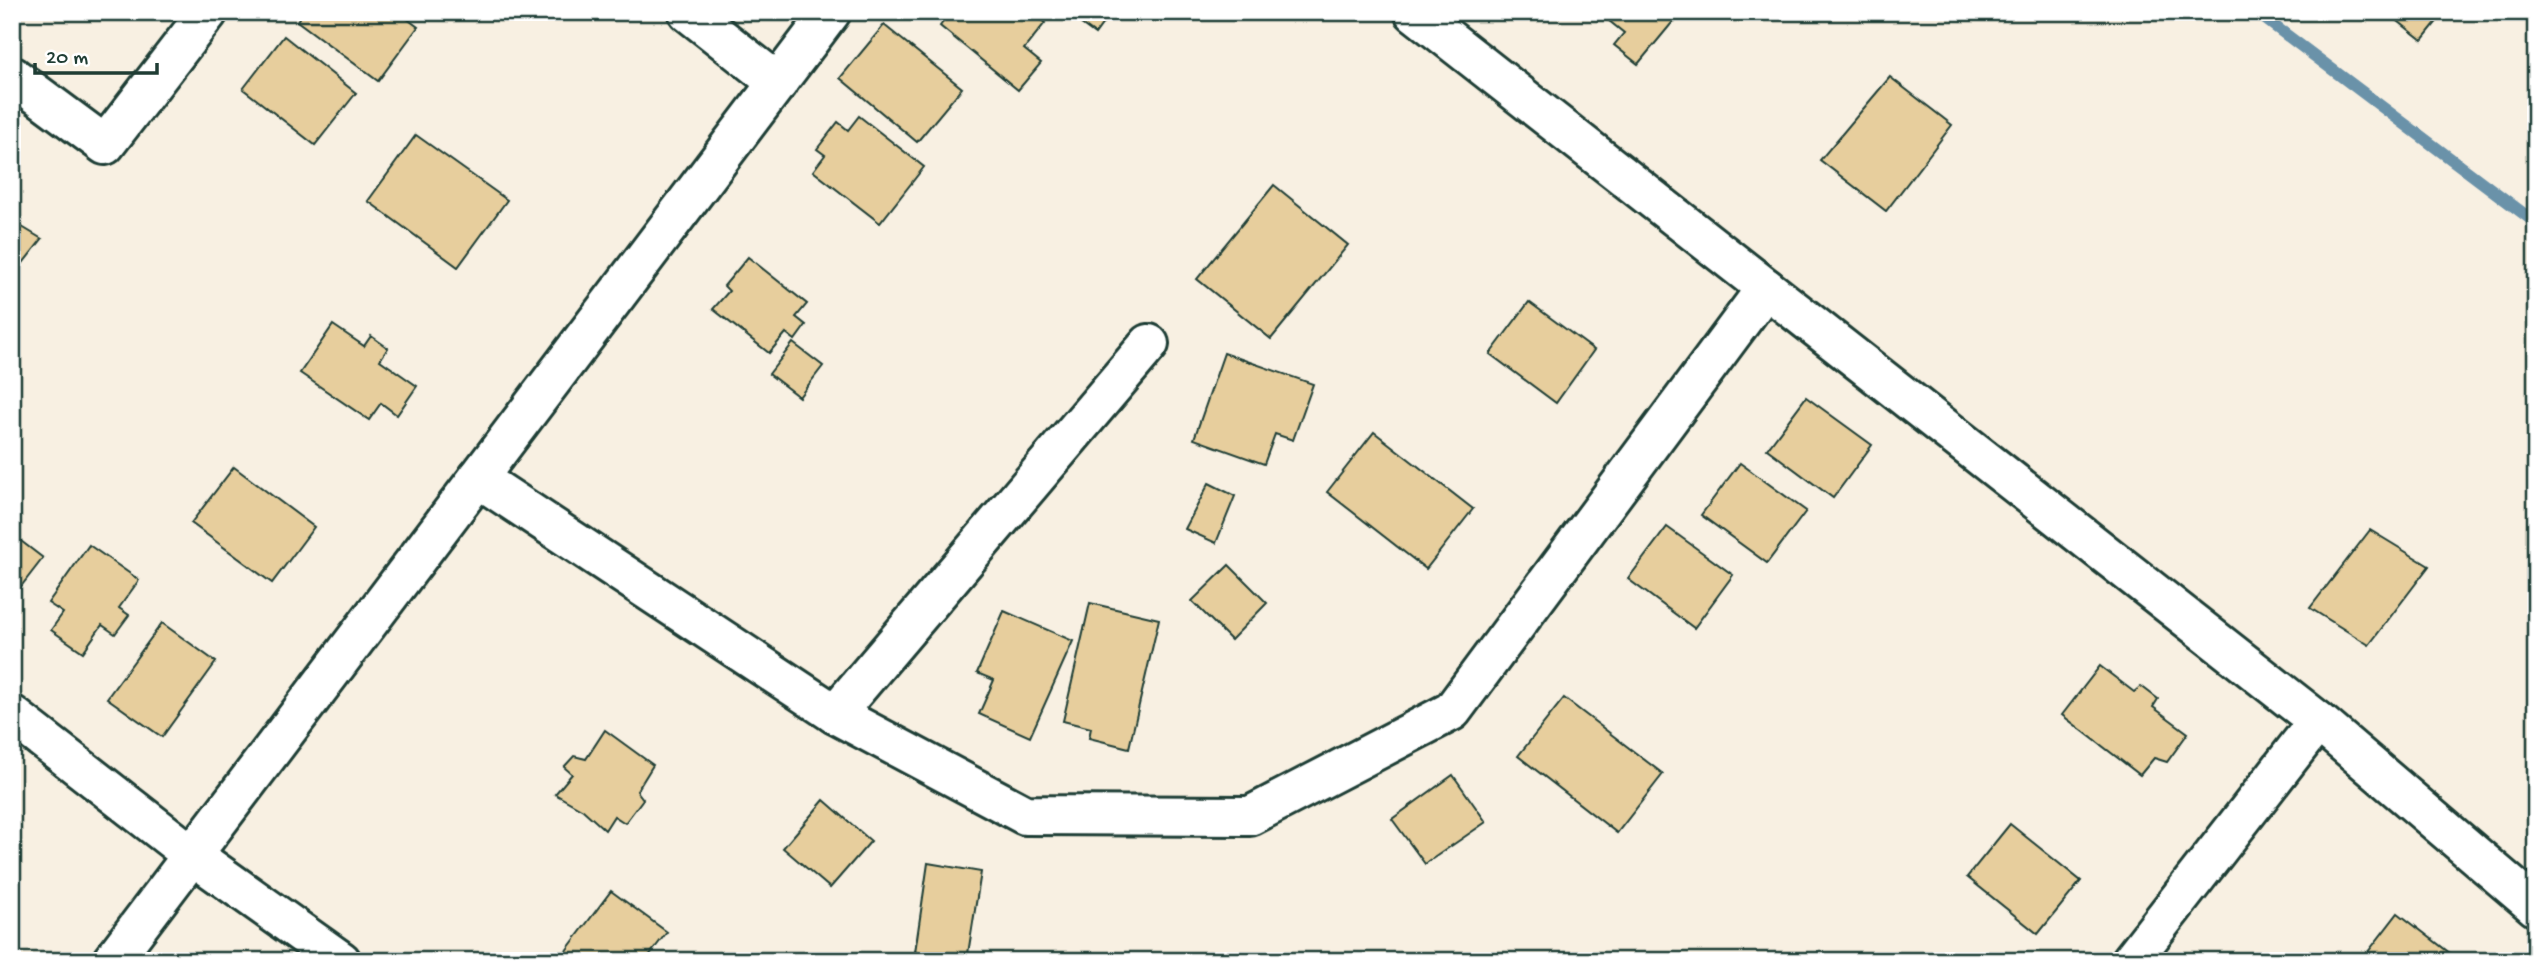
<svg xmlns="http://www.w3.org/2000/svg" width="2548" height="973" font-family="'Gochi Hand',sans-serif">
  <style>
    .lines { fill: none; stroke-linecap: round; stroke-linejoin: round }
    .stream { stroke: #6a92a9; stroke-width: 12 }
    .building { fill: #e7ce9d; stroke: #1f3d34; stroke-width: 2 }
    .minor-casing { stroke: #1f3d34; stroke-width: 44 }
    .minor { stroke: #fff; stroke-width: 38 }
  </style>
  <rect width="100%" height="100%" fill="#f8f0e2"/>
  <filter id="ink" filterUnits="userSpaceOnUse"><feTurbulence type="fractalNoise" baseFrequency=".0143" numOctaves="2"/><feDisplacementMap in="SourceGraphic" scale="14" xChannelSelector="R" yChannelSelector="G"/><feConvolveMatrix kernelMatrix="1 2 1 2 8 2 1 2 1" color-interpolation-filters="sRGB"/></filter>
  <g filter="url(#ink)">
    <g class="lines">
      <path class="stream" d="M2256,12L2536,223"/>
    </g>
    <g class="building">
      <path d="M303,12H398L418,27L378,81L297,21Z"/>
      <path d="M951,12H1031L1045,23L1024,49L1041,63L1018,90L940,26Z"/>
      <path d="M1065,12H1111L1095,34Z"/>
      <path d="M1598,12H1681L1638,64L1614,45L1624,33Z"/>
      <path d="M2390,12H2440L2443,14L2422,40L2389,14Z"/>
      <path d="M884,25L962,88L917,142L840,78Z"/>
      <path d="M284,36L356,93L315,145L243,89Z"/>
      <path d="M1890,77L1952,125L1886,211L1820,160Z"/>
      <path d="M859,116L924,167L880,223L813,171L825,155L817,149L838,122L848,130Z"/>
      <path d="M416,135L507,200L458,267L368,201Z"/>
      <path d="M1274,185L1348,245L1271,339L1197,279Z"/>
      <path d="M12,221L42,239L12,277Z"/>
      <path d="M748,257L807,304L796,317L806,325L795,340L786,333L769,353L713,309L729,291L724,286Z"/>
      <path d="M1529,302L1594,350L1556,403L1490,354Z"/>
      <path d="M333,325L364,346L371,336L388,348L380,360L417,386L397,415L381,403L369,420L300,373Z"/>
      <path d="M793,343L823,366L799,397L769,374Z"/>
      <path d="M1224,353L1313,384L1293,440L1275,434L1264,464L1194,439Z"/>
      <path d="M1806,397L1872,445L1833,498L1767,449Z"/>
      <path d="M1374,432L1473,509L1426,569L1327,492Z"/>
      <path d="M1740,463L1806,511L1767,563L1701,515Z"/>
      <path d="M234,467L314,527L272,583L191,523Z"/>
      <path d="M1209,483L1235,496L1216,543L1185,529Z"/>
      <path d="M1667,527L1733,575L1694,628L1628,579Z"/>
      <path d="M2370,530L2429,566L2369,645L2310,608Z"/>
      <path d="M17,538L43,558L12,598V539Z"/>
      <path d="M89,545L139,580L119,608L129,615L115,634L102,625L83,652L51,630L63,613L48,603Z"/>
      <path d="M1229,565L1267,603L1231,640L1192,601Z"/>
      <path d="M1090,603L1159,619L1129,748L1089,738L1091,728L1063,721Z"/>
      <path d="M1004,611L1073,641L1030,737L979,714L994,680L977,673Z"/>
      <path d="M162,623L216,662L162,737L107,698Z"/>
      <path d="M2100,666L2134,692L2141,686L2158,699L2153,707L2188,733L2167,762L2154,758L2140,775L2062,715Z"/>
      <path d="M1564,698L1663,774L1617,833L1518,756Z"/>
      <path d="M605,730L653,765L637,791L643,799L625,823L614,816L605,830L583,810L555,794L572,774L564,767L574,756L586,759Z"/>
      <path d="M1453,775L1486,822L1425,864L1392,819Z"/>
      <path d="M824,800L871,841L830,888L783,848Z"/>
      <path d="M2010,824L2081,881L2038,934L1967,877Z"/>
      <path d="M928,863L981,872L967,960L915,952Z"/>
      <path d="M611,891L667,932L645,961H568L562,956Z"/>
      <path d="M2398,913L2451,954L2445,961H2361Z"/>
    </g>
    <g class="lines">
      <defs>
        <g id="minor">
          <path d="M688,12L778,83"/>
          <path d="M1414,12L2318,721L2536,907"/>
          <path d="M12,76L105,145L208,12"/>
          <path d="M478,478L835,714L1025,815L1250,816L1452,711L1766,288"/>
          <path d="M835,714L1149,344"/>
          <path d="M12,715L192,855L341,961"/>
          <path d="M112,961L831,12"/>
          <path d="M2131,961L2318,721"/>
        </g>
      </defs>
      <use href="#minor" class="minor-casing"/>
      <use href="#minor" class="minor"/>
    </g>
  </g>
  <rect width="2548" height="973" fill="none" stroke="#fff" stroke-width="42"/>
  <rect x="21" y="21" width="2506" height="931" fill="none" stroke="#1f3d34" stroke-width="2.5" filter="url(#ink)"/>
  <path d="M35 63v10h122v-10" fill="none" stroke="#1f3d34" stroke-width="3.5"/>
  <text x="46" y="63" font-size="21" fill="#1f3d34" stroke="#ffffff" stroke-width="5" paint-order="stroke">20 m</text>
</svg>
